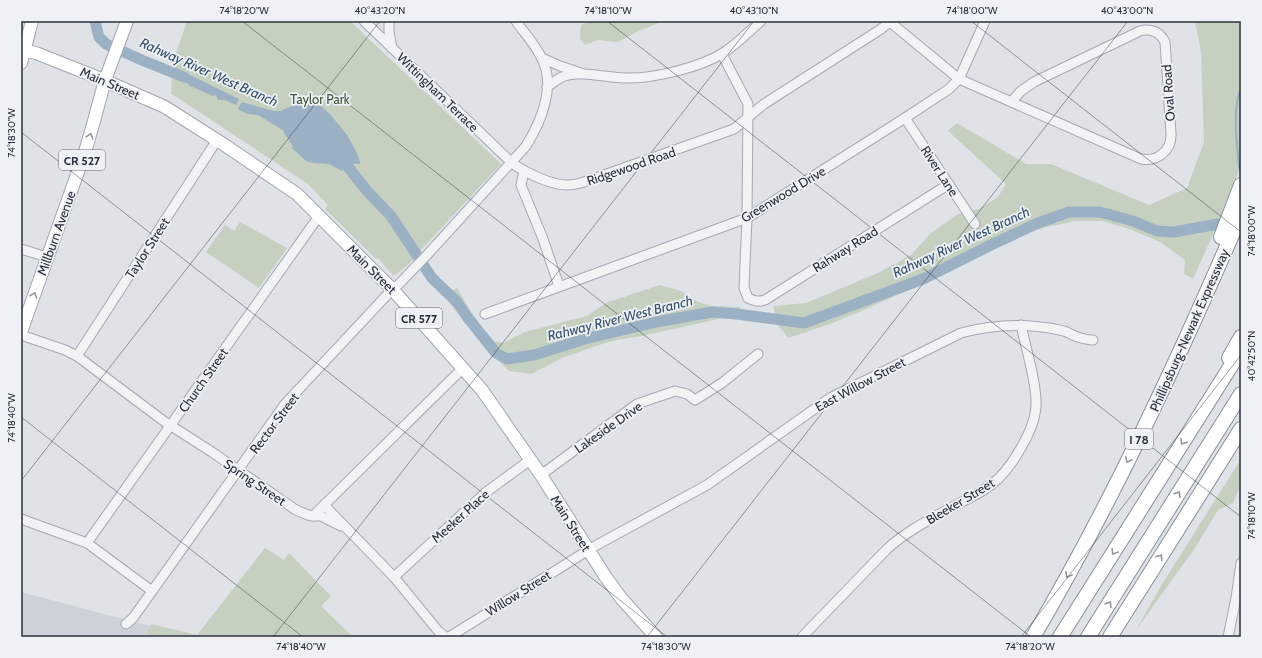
<svg xmlns="http://www.w3.org/2000/svg" width="1262" height="658" font-family="Cabin,sans-serif">
  <style>
    .built { fill: #cdd1d9 }
    .green { fill: #c5d0c0 }
    .water { fill: #9cb0c4 }
    .lines { fill: none; stroke-linecap: round; stroke-linejoin: round }
    .stream { stroke: #9cb0c4; stroke-width: 2 }
    .river { stroke: #9cb0c4; stroke-width: 11 }
    .minor-casing { stroke: #a5a9b1; stroke-width: 11 }
    .major-casing { stroke: #9fa7b2; stroke-width: 14 }
    .highway-casing { stroke: #87909c; stroke-width: 16 }
    .minor { stroke: #f1f3f5; stroke-width: 9 }
    .major { stroke: #fff; stroke-width: 12 }
    .highway { stroke: #fff; stroke-width: 14 }
    .oneway { stroke: #94989e }
    .ticks { fill: none; stroke: #29303d; stroke-width: 1; stroke-opacity: 0.45 }
    .labels { text-anchor: middle; dominant-baseline: central; stroke-width: 3.5; stroke-linejoin: round; paint-order: stroke }
    .shield { fill: #eef1f5; stroke: #646a74; stroke-width: 1 }
    .shield-label { font-size: 12px; font-weight: bold; fill: #29303d }
    .street-label { font-size: 13px; fill: #29303d; stroke: #eef1f5 }
    .park-label { font-size: 13px; fill: #3e5737; stroke: #eef1f5 }
    .water-label { font-size: 14px; font-style: italic; fill: #36506d; stroke: #eef1f5 }
    .neatline { fill: none; stroke: #29303d; stroke-width: 1.5 }
    .ticks-label { font-size: 10px; text-anchor: middle; fill: #29303d }
  </style>
  <rect width="100%" height="100%" fill="#dfe2e7"/>
  <path class="built" d="M21,592L138,623L205,637H21Z"/>
  <g class="green">
    <path d="M187,21H350L501,164L419,252L410,263L394,276L378,258L376,259L325,209L328,205L308,184L178,98L171,94L173,62Z"/>
    <path d="M603,21H663L639,31L618,42L598,40L585,45L580,39L581,25L589,22H601Z"/>
    <path d="M1195,21H1241V166L1215,230L1193,279L1184,274L1185,260L1160,242L1132,230L1103,221H1075L1043,228L1013,237L915,287L873,306L830,324L788,338L779,326L773,306L806,303L878,273L911,255L931,233L958,214L979,209L998,197L1006,184L948,131L957,123L1026,164H1051L1149,205L1187,188L1204,142L1201,52Z"/>
    <path d="M240,222L287,248L259,288L206,252L225,225L234,231Z"/>
    <path d="M660,285L681,291L698,302L711,306L740,307L741,320L723,318L642,336L611,341L562,358L531,374L509,371L487,350L444,296L457,288L474,317L492,341L503,343L525,332L587,316L606,303Z"/>
    <path d="M1241,459V484L1233,503L1218,510L1195,548L1136,630L1161,586Z"/>
    <path d="M265,548L284,560L289,553L331,596L321,606L353,637H147L151,624L197,635Z"/>
  </g>
  <g class="water">
    <path d="M171,70L180,72L182,71L239,99L236,105L225,100H218L216,95L213,96L190,86L187,83L183,82L178,75L171,73Z"/>
    <path d="M242,102L273,111H280L294,105L302,103L321,106L330,114L347,135L356,151L360,162V164C352,163 347,164 342,171L329,164L313,163L306,161L292,148L293,146L284,133V131L273,124L258,115L247,114L239,110L238,108Z"/>
  </g>
  <g class="lines">
    <path class="stream" d="M1241,89C1232,108 1237,145 1239,167L1241,171"/>
    <g class="river">
      <path d="M95,21L99,37L106,44L144,61L184,77"/>
      <path d="M338,154L367,191L391,216L432,278L457,302L468,318L496,353L507,359L534,355L585,339L656,322L712,312L737,314L804,323L923,279L993,244L1038,223L1069,212H1100L1133,221L1157,231L1174,232L1218,224L1232,228"/>
    </g>
    <defs>
      <g id="minor">
        <path d="M364,21L512,163C526,173 550,185 568,185C576,185 583,182 590,180L734,129L764,104L881,29L891,21"/>
        <path d="M389,21V32L392,48"/>
        <path d="M890,22L959,79L1141,159C1157,162 1172,151 1171,133L1165,42C1160,32 1151,28 1140,31L1034,82L1021,91L1011,102"/>
        <path d="M722,54L748,104L747,218L744,288L748,298C754,301 758,302 765,300L949,184"/>
        <path d="M542,58L560,66L581,73"/>
        <path d="M547,87C552,84 557,79 562,77C583,69 608,79 629,78C656,78 701,67 723,53C737,44 748,32 761,21"/>
        <path d="M905,118L975,224"/>
        <path d="M524,171L521,185L543,239L559,286"/>
        <path d="M21,249L47,257"/>
        <path d="M485,314L747,218L905,118L949,89L959,79L985,21"/>
        <path d="M21,335L65,350L77,356L165,422L212,452L296,510L308,515L313,516L463,368"/>
        <path d="M77,356L217,140"/>
        <path d="M541,475L637,404L675,391L687,394L695,400L722,383L758,354"/>
        <path d="M324,505L394,577L439,632L446,637"/>
        <path d="M313,516H321L341,526"/>
        <path d="M21,519L87,543L152,591"/>
        <path d="M87,543L319,216"/>
        <path d="M394,577L485,493L530,460"/>
        <path d="M126,624L133,618L285,404L387,295L400,283L427,255L526,146C541,122 556,86 542,59C536,45 524,33 516,21"/>
        <path d="M449,637L595,546L707,485L830,398L961,333C995,324 1029,323 1064,331C1070,333 1075,337 1081,338C1085,339 1089,340 1093,340"/>
        <path d="M802,637L887,549C908,530 931,519 956,505C971,497 987,490 999,478C1009,468 1016,457 1022,446C1030,432 1037,416 1036,400C1035,376 1026,349 1021,325"/>
        <path d="M1228,637L1236,598L1241,563"/>
      </g>
      <g id="major">
        <path d="M21,50L36,53L99,78L165,107L223,144L297,194L393,290L482,390L541,475L605,576L621,598L656,637"/>
        <path d="M21,63L32,21"/>
        <path d="M21,332L85,152L94,121L105,80L127,21"/>
      </g>
      <g id="highway">
        <path d="M1221,237L1241,185"/>
        <path d="M1229,358L1241,337"/>
        <path d="M1033,637C1113,501 1179,358 1241,214"/>
        <path d="M1060,637L1241,350"/>
        <path d="M1088,637L1241,394"/>
        <path d="M1110,637L1241,429"/>
      </g>
    </defs>
    <use href="#minor" class="minor-casing"/>
    <use href="#major" class="major-casing"/>
    <use href="#highway" class="highway-casing"/>
    <use href="#minor" class="minor"/>
    <use href="#major" class="major"/>
    <use href="#highway" class="highway"/>
  </g>
  <defs><path id="oneway-chevron" d="M-2-3.5L2.5 0L-2 3.5" fill="none" stroke-width="1.6" stroke-linecap="round" stroke-linejoin="round"/></defs>
  <g class="oneway">
    <use href="#oneway-chevron" transform="translate(90 136) rotate(-72)"/>
    <use href="#oneway-chevron" transform="translate(34 295) rotate(-71)"/>
    <use href="#oneway-chevron" transform="translate(1183 442) rotate(122)"/>
    <use href="#oneway-chevron" transform="translate(1128 460) rotate(116)"/>
    <use href="#oneway-chevron" transform="translate(1178 494) rotate(-58)"/>
    <use href="#oneway-chevron" transform="translate(1114 552) rotate(122)"/>
    <use href="#oneway-chevron" transform="translate(1160 557) rotate(-58)"/>
    <use href="#oneway-chevron" transform="translate(1068 575) rotate(119)"/>
    <use href="#oneway-chevron" transform="translate(1109 604) rotate(-58)"/>
  </g>
  <path class="ticks" d="M242,21L1031,637M607,21L1241,517M971,21L1241,232M21,132L667,637M21,417L303,637M21,481L380,21M273,637L754,21M647,637L1128,21M1021,637L1241,355"/>
  <g class="labels">
    <g class="shield">
      <rect x="59" y="150" width="46" height="20" rx="3"/>
      <rect x="396" y="308" width="46" height="20" rx="3"/>
      <rect x="1125" y="429" width="28" height="20" rx="3"/>
    </g>
    <g class="shield-label">
      <text x="82" y="160">CR 527</text>
      <text x="419" y="318">CR 577</text>
      <text x="1139" y="439">I 78</text>
    </g>
    <g class="street-label">
      <text transform="translate(110 83) rotate(23)">Main Street</text>
      <text transform="translate(438 92) rotate(44)">Wittingham Terrace</text>
      <text transform="translate(1168 93) rotate(-94)">Oval Road</text>
      <text transform="translate(631 166) rotate(-19)">Ridgewood Road</text>
      <text transform="translate(940 171) rotate(57)">River Lane</text>
      <text transform="translate(783 194) rotate(-31)">Greenwood Drive</text>
      <text transform="translate(56 233) rotate(-70)">Millburn Avenue</text>
      <text transform="translate(147 248) rotate(-57)">Taylor Street</text>
      <text transform="translate(845 249) rotate(-32)">Rahway Road</text>
      <text transform="translate(372 269) rotate(45)">Main Street</text>
      <text transform="translate(1189 330) rotate(-66)">Phillipsburg-Newark Expressway</text>
      <text transform="translate(203 380) rotate(-55)">Church Street</text>
      <text transform="translate(860 384) rotate(-28)">East Willow Street</text>
      <text transform="translate(274 423) rotate(-53)">Rector Street</text>
      <text transform="translate(608 427) rotate(-35)">Lakeside Drive</text>
      <text transform="translate(255 482) rotate(34)">Spring Street</text>
      <text transform="translate(960 501) rotate(-31)">Bleeker Street</text>
      <text transform="translate(460 516) rotate(-42)">Meeker Place</text>
      <text transform="translate(571 523) rotate(58)">Main Street</text>
      <text transform="translate(518 593) rotate(-32)">Willow Street</text>
    </g>
    <g class="park-label">
      <text x="320" y="99">Taylor Park</text>
    </g>
    <g class="water-label">
      <text transform="translate(209 72) rotate(24)">Rahway River West Branch</text>
      <text transform="translate(961 242) rotate(-25)">Rahway River West Branch</text>
      <text transform="translate(620 318) rotate(-14)">Rahway River West Branch</text>
    </g>
  </g>
  <rect width="1262" height="658" fill="none" stroke="#eef1f5" stroke-width="44"/>
  <rect x="22" y="22" width="1218" height="614" class="neatline"/>
  <g class="ticks-label">
    <text x="244" y="14">74°18'20"W</text>
    <text x="380" y="14">40°43'20"N</text>
    <text x="608" y="14">74°18'10"W</text>
    <text x="754" y="14">40°43'10"N</text>
    <text x="972" y="14">74°18'00"W</text>
    <text x="1127" y="14">40°43'00"N</text>
    <text transform="translate(11 133) rotate(-90)" y="4">74°18'30"W</text>
    <text transform="translate(1251 231) rotate(-90)" y="4">74°18'00"W</text>
    <text transform="translate(1251 356) rotate(-90)" y="4">40°42'50"N</text>
    <text transform="translate(11 418) rotate(-90)" y="4">74°18'40"W</text>
    <text transform="translate(1251 516) rotate(-90)" y="4">74°18'10"W</text>
    <text x="301" y="650">74°18'40"W</text>
    <text x="666" y="650">74°18'30"W</text>
    <text x="1030" y="650">74°18'20"W</text>
  </g>
</svg>
